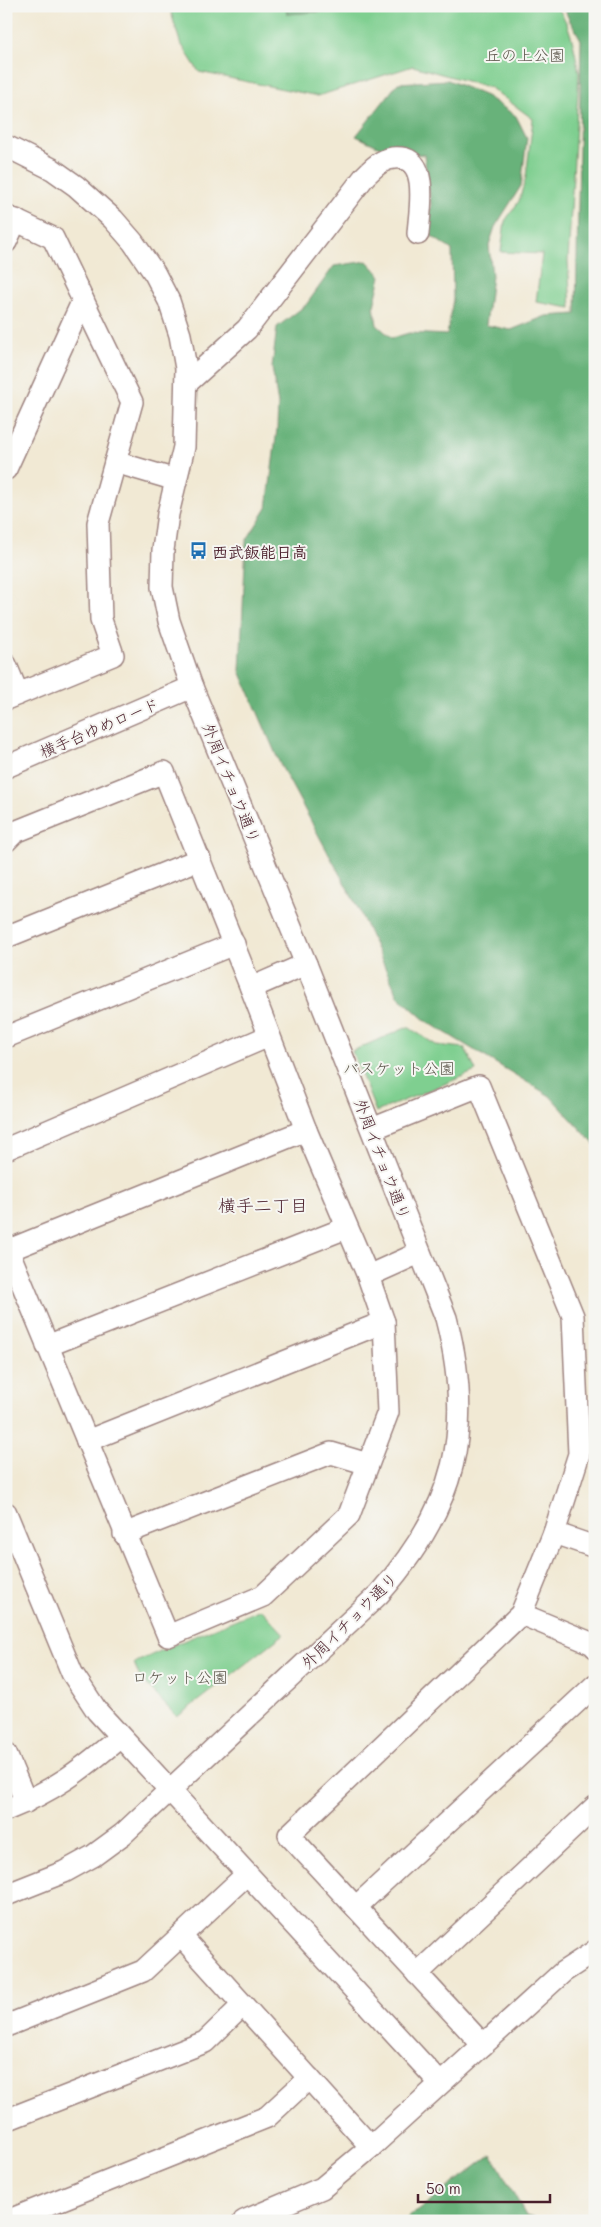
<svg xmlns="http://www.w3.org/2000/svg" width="601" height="2227" font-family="Mali,'Klee One',sans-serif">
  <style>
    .green { fill: #7fcf90; stroke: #64775e }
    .forest { fill: #67b27a; stroke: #586852 }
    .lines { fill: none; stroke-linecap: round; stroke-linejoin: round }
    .minor-casing { stroke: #9e8480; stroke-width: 24 }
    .minor { stroke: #fff; stroke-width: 21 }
    .labels { text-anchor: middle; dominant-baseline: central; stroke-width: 4; stroke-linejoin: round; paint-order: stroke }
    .park-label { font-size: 16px; fill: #5a5449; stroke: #f6f6f2 }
    .poi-label { font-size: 16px; font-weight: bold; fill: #4a1f2b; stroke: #f6f6f2; text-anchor: start }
    .street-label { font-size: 16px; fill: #4a1f2b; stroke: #f6f6f2 }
    .neighbourhood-label { font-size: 18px; fill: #4a1f2b; stroke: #f6f6f2 }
  </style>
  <rect width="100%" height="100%" fill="#f6f6f2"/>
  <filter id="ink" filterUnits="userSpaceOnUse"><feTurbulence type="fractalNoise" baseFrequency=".02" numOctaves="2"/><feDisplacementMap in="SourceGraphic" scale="10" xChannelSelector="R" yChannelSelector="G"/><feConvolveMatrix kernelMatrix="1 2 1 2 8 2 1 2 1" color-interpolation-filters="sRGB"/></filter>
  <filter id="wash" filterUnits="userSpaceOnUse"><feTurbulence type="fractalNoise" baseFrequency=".0096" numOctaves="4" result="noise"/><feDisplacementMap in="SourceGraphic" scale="20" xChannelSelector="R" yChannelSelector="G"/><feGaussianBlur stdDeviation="1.12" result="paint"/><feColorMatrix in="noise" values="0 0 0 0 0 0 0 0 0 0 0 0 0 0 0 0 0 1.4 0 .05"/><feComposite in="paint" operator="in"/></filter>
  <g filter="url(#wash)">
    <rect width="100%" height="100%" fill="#f1e9d4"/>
    <g class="green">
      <path d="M169,6H286L287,14L395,6H556C571,23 575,52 579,73L568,261L571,308L536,302L542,254L501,252L505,221L519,201L526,177L533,119L491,88L413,66L318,96L199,72L180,42Z"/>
      <path d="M408,1027L436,1045L465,1048L476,1071L376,1112L352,1051Z"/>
      <path d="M261,1609L284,1634L177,1717L140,1678L134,1663L176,1644Z"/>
    </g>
    <g class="forest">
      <path d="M286,6H395L287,14Z"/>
      <path d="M565,6H595V1145L550,1096L426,1021L398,996L358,908L280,764L240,671L246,541L267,508L277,429L278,404L272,368L277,327L306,305L334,266L367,261L381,276L374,306L377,325L392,338L409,333L447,335L453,299L452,250L427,233L431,205L424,155L384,149L356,136L398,83L448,80L486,96L516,116L527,138L521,186L495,227L489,245L492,276L486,325L511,330L546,316L576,314L581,40C576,29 565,17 565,6Z"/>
      <path d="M492,2154L526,2216L543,2221H404Z"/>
    </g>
  </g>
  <g filter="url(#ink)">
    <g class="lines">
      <defs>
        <g id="minor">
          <path d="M6,146L52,169L76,186L113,219L133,242L155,274L169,301L180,335L186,368L184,447L168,514L163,550L162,587L169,621L192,687L306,964L446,1318C475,1430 456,1507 379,1594L123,1834L93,1856L64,1872L6,1895"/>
          <path d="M6,216L53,238L132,402L98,523L101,620L113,655L6,699"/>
          <path d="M6,242L16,220"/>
          <path d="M186,384L247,329L365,176C376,165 385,156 401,158C430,161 419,214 418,234"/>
          <path d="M115,462L176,480"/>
          <path d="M6,469L83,300"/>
          <path d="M6,665L18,694"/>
          <path d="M6,767L192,687"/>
          <path d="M6,841L15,832L164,772L251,988L306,1130L368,1276L384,1322L388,1412L349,1515L263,1596L168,1636L6,1245"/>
          <path d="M6,937L200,859"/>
          <path d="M251,988L306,964"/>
          <path d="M6,1037L234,944"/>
          <path d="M372,1129L479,1086L573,1316L579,1454L554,1533"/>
          <path d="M6,1149L269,1036"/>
          <path d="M9,1250L306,1130"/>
          <path d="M368,1276L419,1253"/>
          <path d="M47,1346L346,1228"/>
          <path d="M87,1441L384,1322"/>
          <path d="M6,1513L72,1673L97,1711L440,2083"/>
          <path d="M124,1534L331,1453L368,1464"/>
          <path d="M521,1614L593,1644L595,1647"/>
          <path d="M6,1754L26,1802"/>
          <path d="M6,1810C54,1791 81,1770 120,1737"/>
          <path d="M356,1907L595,1685"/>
          <path d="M181,1936L371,2147"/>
          <path d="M417,1974L595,1807"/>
          <path d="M6,2026L143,1971L247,1874"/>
          <path d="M483,2045L289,1835L521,1614L554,1533L595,1547"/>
          <path d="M6,2120L205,2042L243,2005"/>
          <path d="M7,2221L267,2117L309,2078"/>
          <path d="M244,2221L322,2188L371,2147L563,1972L595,1951"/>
        </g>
      </defs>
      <use href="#minor" class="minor-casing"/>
      <use href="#minor" class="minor"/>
    </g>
  </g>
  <defs>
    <symbol id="bus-bare" viewBox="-9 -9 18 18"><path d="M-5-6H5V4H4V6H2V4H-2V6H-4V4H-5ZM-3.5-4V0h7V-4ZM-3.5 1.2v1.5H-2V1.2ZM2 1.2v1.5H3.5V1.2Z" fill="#1f6fb2" stroke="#f6f6f2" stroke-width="2.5" paint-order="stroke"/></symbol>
  </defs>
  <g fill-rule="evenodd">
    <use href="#bus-bare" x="186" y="538" width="25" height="25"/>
  </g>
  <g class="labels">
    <g class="park-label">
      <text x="525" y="54">丘の上公園</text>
      <text x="399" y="1067">バスケット公園</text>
      <text x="180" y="1676">ロケット公園</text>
    </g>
    <g class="poi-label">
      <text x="212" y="551">西武飯能日高</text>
    </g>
    <g class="street-label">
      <text transform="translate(99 727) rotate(-23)">横手台ゆめロード</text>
      <text transform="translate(232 783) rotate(68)">外周イチョウ通り</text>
      <text transform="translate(383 1159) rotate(69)">外周イチョウ通り</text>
      <text transform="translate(349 1620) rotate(-45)">外周イチョウ通り</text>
    </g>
    <g class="neighbourhood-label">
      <text x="263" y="1205">横手二丁目</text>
    </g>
  </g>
  <rect width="601" height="2227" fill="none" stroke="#f6f6f2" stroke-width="25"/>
  <path d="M418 2194v8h132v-8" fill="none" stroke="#4a1f2b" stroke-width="2.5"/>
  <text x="426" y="2194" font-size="15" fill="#4a1f2b" stroke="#f6f6f2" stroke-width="4" paint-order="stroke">50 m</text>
</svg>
